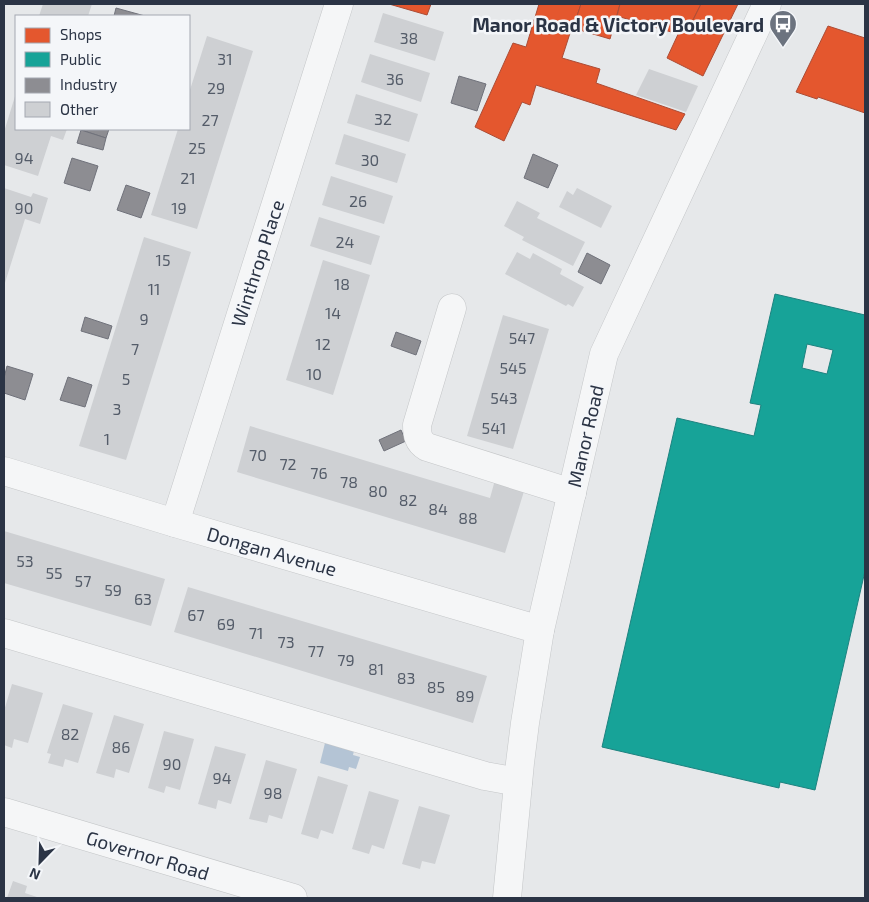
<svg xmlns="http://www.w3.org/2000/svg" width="869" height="902" font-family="'Exo 2',sans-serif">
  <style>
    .water { fill: #b4c4d5 }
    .shops { fill: #e4572e; stroke: #ac4c35 }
    .public { fill: #17a398; stroke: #1d827f; fill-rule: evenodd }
    .industry { fill: #8d8d92; stroke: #70727b }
    .building { fill: #ced0d3 }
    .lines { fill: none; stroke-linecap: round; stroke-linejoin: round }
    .minor-casing { stroke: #c4c6c8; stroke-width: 29 }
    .minor { stroke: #f5f6f7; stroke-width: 28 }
    .labels { text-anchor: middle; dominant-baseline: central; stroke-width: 5; stroke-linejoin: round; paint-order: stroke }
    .number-label { font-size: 16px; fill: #545c69 }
    .poi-label { font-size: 19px; font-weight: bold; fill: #2b3445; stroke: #f4f6f9; text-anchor: end }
    .street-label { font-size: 19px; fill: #2b3445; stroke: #f4f6f9 }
  </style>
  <rect width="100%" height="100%" fill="#e6e8ea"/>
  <path class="water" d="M325,743L354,751L353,755L360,757L356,769L349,767L348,771L320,763Z"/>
  <g class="shops">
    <path d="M389,4H431L427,15Z"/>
    <path d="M539,4H581L573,28L572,27L562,58L600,69L596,83L685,114L676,130L536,85L530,105L522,102L504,141L475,127L513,43L526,47Z"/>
    <path d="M581,4H620L610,39L573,28Z"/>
    <path d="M620,4H701L687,32L680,30L678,34L617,16Z"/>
    <path d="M701,4H738L703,76L667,58L680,30L687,32Z"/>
    <path d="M828,26L865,38V113L818,97L817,99L796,92Z"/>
  </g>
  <path class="public" d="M775,294L865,315V571L815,790L780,782L779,788L602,747L677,418L754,436L761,405L750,403ZM807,344L833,350L827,374L802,368Z"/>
  <g class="industry">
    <path d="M116,8L145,16H114Z"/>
    <path d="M459,76L486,84L477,111L451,103Z"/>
    <path d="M81,129H109L106,138L81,130Z"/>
    <path d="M81,130L106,138L103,150L77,143Z"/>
    <path d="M533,154L558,165L548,188L524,178Z"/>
    <path d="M72,158L98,166L90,191L64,183Z"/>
    <path d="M126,185L150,193L141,218L117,210Z"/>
    <path d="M587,253L610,265L601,284L578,272Z"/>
    <path d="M85,317L112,326L108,339L81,331Z"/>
    <path d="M396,332L421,341L416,355L391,346Z"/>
    <path d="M7,366L33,374L25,400L4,393V378Z"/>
    <path d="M68,377L92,385L85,407L60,400Z"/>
    <path d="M401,430L406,441L384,451L379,440Z"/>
  </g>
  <g class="building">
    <path d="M43,4H92L88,16H39Z"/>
    <path d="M383,13L444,32L435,61L374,42Z"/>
    <path d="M207,36L253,51L197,229L151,215L178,129H189V93Z"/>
    <path d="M370,54L430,73L421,102L361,82Z"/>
    <path d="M649,69L698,86L686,112L636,95Z"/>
    <path d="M16,93V129H67L63,140L51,136L38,176L4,165V132Z"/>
    <path d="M356,94L418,114L409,142L347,123Z"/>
    <path d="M344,134L406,154L397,183L335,164Z"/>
    <path d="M331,176L393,196L384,224L322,205Z"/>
    <path d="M4,188L31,197L33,193L48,198L40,224L25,219L4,286Z"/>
    <path d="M577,188L612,206L601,228L559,207L567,191L573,195Z"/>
    <path d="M517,201L540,213L537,218L585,242L573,266L522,240L524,237L504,226Z"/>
    <path d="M319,217L380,236L371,265L310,246Z"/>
    <path d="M144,237L191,252L126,460L79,446Z"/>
    <path d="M517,252L530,259L533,253L562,269L560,274L584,287L573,307L568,304L566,306L505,274Z"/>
    <path d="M323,260L370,275L333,395L286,380Z"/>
    <path d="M503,315L549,329L513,449L467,436Z"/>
    <path d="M250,426L490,498L495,480L525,488L505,553L237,472Z"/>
    <path d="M4,531L165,579L151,626L4,583Z"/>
    <path d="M188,587L487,676L473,723L174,632Z"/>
    <path d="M12,684L43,693L28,743L14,739L12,748L4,745V711Z"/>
    <path d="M63,704L93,713L78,763L65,759L63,767L48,763L51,754L47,753Z"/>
    <path d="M114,715L144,724L129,773L116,769L114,778L96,773Z"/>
    <path d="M164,731L194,739L180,790L166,786L164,793L148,788Z"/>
    <path d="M215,746L246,754L231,804L218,800L216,809L198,804Z"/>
    <path d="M266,760L297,769L282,819L269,815L267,823L249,819Z"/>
    <path d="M318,776L348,785L333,834L321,830L318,839L301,834Z"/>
    <path d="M369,791L399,800L384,849L372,845L369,854L352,849Z"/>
    <path d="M419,806L450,815L435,864L422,861L420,869L402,864Z"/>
    <path d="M13,881L27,886L25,893L40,898H7Z"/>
  </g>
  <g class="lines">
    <defs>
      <g id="minor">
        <path d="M452,308L417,425C417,434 418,442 427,447L572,493"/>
        <path d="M4,471L175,523L540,630"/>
        <path d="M175,523L339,4"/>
        <path d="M4,633L485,776L518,782"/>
        <path d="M4,812L293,898"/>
        <path d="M507,898L520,763L525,723L540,630L604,354L767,4"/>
      </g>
    </defs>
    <use href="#minor" class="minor-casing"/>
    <use href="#minor" class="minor"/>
  </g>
  <defs>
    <symbol id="bus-pin" viewBox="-11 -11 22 30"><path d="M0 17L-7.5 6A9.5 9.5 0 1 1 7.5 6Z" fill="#6c737f" stroke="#f4f6f9"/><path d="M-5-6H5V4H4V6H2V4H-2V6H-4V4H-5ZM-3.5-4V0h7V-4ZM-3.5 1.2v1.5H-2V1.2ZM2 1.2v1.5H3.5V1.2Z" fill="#fff"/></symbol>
  </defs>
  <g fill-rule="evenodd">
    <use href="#bus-pin" x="767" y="8" width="32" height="43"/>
  </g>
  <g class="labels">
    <g class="number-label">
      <text x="409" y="37">38</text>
      <text x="225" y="58">31</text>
      <text x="395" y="78">36</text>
      <text x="216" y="87">29</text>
      <text x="383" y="118">32</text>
      <text x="210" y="119">27</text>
      <text x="197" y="147">25</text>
      <text x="24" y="157">94</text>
      <text x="370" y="159">30</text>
      <text x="188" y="177">21</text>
      <text x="358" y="200">26</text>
      <text x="24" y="207">90</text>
      <text x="179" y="207">19</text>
      <text x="345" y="241">24</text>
      <text x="163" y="259">15</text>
      <text x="342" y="283">18</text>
      <text x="154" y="288">11</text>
      <text x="333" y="312">14</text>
      <text x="144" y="318">9</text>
      <text x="522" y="337">547</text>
      <text x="323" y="343">12</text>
      <text x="135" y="348">7</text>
      <text x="513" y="367">545</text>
      <text x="314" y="373">10</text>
      <text x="126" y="378">5</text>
      <text x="504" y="397">543</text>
      <text x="117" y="408">3</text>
      <text x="494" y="427">541</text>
      <text x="107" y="438">1</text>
      <text x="258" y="454">70</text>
      <text x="288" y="463">72</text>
      <text x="319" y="472">76</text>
      <text x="349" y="481">78</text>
      <text x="378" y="490">80</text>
      <text x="408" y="499">82</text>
      <text x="438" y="508">84</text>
      <text x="468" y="517">88</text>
      <text x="25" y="560">53</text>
      <text x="54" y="572">55</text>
      <text x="83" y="580">57</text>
      <text x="113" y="589">59</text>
      <text x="143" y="598">63</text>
      <text x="196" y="614">67</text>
      <text x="226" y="623">69</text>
      <text x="256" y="632">71</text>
      <text x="286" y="641">73</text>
      <text x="316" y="650">77</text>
      <text x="346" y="659">79</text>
      <text x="376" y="668">81</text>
      <text x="406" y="677">83</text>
      <text x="436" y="686">85</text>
      <text x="465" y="695">89</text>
      <text x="70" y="733">82</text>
      <text x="121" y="746">86</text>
      <text x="172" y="763">90</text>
      <text x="222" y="777">94</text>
      <text x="273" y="792">98</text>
    </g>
    <g class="poi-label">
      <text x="764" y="24">Manor Road &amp; Victory Boulevard</text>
    </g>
    <g class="street-label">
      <text transform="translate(257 263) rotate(-72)">Winthrop Place</text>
      <text transform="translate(585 436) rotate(-77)">Manor Road</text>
      <text transform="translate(272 551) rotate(16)">Dongan Avenue</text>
      <text transform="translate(148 855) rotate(17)">Governor Road</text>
    </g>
  </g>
  <rect width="869" height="902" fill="none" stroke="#2b3445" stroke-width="10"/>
  <rect x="15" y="15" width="175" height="115" fill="#f4f6f9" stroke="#a4a8b1"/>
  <rect x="25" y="28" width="25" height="15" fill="#e4572e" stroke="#a4a8b1"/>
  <text x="60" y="40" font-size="15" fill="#2b3445">Shops</text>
  <rect x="25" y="52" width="25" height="15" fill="#17a398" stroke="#a4a8b1"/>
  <text x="60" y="65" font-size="15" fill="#2b3445">Public</text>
  <rect x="25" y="78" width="25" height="15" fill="#8d8d92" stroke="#a4a8b1"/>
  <text x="60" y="90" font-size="15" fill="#2b3445">Industry</text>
  <rect x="25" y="102" width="25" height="15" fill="#ced0d3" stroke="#a4a8b1"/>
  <text x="60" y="115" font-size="15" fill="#2b3445">Other</text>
  <g transform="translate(40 862) rotate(203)" stroke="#f4f6f9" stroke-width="4" paint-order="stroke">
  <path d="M0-4L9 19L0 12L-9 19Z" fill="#2b3445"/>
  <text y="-8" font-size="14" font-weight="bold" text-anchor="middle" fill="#2b3445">N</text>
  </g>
</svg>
